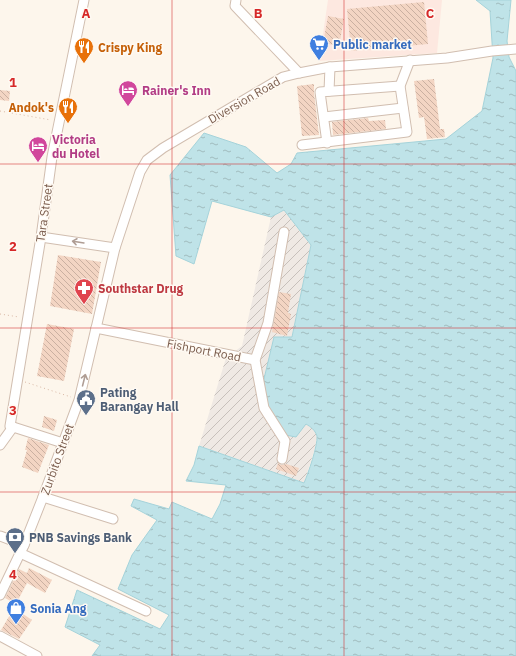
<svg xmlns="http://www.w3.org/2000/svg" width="516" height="656" font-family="'IBM Plex Sans',sans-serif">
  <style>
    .commercial { fill: #fde8e0 }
    .industrial { fill: url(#industrial-furrows) }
    .water { fill: url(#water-ripples); stroke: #a5d3da }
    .building { fill: url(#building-back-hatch) }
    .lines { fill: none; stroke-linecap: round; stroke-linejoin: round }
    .minor-casing { stroke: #d1beb0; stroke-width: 11 }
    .path { stroke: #d9b8a5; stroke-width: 1; stroke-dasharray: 1 3; stroke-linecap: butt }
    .minor { stroke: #fff; stroke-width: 9 }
    .oneway { stroke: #af9d94 }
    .grid { fill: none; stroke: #d62828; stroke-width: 1; stroke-opacity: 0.55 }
    .labels { text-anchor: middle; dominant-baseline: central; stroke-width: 3; stroke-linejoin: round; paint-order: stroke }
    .shop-label { font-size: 12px; font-weight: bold; fill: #366cbe; stroke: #fffaf3; text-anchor: start }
    .food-label { font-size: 12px; font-weight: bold; fill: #c56008; stroke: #fffaf3; text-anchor: start }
    .hotel-label { font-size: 12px; font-weight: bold; fill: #b23c85; stroke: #fffaf3; text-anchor: start }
    .street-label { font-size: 12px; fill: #7a5c4d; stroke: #fffaf3 }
    .health-label { font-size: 12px; font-weight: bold; fill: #be3a42; stroke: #fffaf3; text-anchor: start }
    .service-label { font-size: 12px; font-weight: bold; fill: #4e5e75; stroke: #fffaf3; text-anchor: start }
    .grid-label { font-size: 13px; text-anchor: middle; font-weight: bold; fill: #d62828; stroke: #fffaf3; stroke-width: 3; stroke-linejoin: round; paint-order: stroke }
  </style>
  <defs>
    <pattern id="industrial-furrows" width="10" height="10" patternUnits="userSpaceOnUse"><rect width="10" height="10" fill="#efe9e4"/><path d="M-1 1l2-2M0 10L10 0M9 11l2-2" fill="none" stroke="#c7c0bb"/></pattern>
    <pattern id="water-ripples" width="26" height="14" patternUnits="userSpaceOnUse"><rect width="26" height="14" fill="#bfe3e8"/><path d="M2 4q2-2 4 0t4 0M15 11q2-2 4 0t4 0" fill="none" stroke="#a0bbbe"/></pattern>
    <pattern id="building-back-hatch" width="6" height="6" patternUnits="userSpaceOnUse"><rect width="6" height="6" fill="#f3d5c3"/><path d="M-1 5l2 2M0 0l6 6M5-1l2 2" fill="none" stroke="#cab0a1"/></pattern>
  </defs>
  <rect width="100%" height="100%" fill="#fdf6ec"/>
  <path class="commercial" d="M328,0H442L437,53L319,61Z"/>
  <path class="industrial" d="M284,210L311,245L292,337L306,424L314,429L317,437L315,448L304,483L199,446L226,358L242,346L271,217Z"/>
  <path class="water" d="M476,0H511L507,41L509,57L516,71V656H92L100,645L65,627L77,590L160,629L169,615L118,589L132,555L157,520L131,506L134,499L169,509L172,502L212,519L220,504L226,485L186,481L194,465L199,446L304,483C308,474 318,445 317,436C315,430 311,427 306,424L296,437L285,435L267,411L263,383L274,337H292L311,245L284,210L271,217L212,201L194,264L176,256L170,175L204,133L246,147L277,173L291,164L297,153L446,139L482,111L493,58L490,11Z"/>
  <g class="building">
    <path d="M424,2L428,44L351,51L347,9Z"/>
    <path d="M328,16L344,19L339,46L323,43Z"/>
    <path d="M434,79L440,129H444L445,137L427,139L424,117L419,118L414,81Z"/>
    <path d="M314,84V93L319,135L302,136L297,86Z"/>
    <path d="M0,90L10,91L9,101L0,100Z"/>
    <path d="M368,118L369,121L385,120L386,129L333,135L332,122Z"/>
    <path d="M58,255L101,262L92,314L50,306Z"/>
    <path d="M279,292L291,294L288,313L291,314L287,336L272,332Z"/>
    <path d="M47,324L74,329L64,381L37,376Z"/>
    <path d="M44,416L57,420L54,431L42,427Z"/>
    <path d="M28,438L49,445L38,473L22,467L27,450H25Z"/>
    <path d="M278,463L281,465L286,464L299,468L296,476L276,469Z"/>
    <path d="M29,568L52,580L45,593L27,583L16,604L5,598L19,569L27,573Z"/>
    <path d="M14,608L32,620L19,639L1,630Z"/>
  </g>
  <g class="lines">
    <defs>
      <g id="minor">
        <path d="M236,0L235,6L299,73"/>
        <path d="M329,91L330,67"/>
        <path d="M324,117L403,108"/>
        <path d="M327,143L320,92L400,86"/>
        <path d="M302,145L407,132L400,86L410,60"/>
        <path d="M41,237L115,248"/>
        <path d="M96,328L255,360"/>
        <path d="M63,443L10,426L41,237L52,157L84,0"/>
        <path d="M0,445L13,427"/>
        <path d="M282,459L285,441L264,408L255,360L268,323L284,232"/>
        <path d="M43,497L113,519"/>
        <path d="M0,536L24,545"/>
        <path d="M20,553L146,611"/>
        <path d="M0,595L24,545L43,497L79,400L115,248L140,172L147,160L163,148L283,77L299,73L330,67L447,58L492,51L516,49"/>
        <path d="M0,636L37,656"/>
      </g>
    </defs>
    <use href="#minor" class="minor-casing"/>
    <g class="path">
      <path d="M0,111L51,120"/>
      <path d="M0,314L19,317"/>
      <path d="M25,382L71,397"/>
    </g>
    <use href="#minor" class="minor"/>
  </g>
  <defs><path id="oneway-shaft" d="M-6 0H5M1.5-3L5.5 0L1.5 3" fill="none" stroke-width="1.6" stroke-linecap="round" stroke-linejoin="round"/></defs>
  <g class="oneway">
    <use href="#oneway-shaft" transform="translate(78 242) rotate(-171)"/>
    <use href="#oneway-shaft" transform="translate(84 380) rotate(-76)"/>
  </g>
  <path class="grid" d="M172,0V656M344,0V656M0,164H516M0,328H516M0,492H516"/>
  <defs>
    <symbol id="supermarket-pin" viewBox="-11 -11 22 30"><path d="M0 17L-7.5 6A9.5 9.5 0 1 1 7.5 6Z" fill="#3f7fe0" stroke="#fffaf3"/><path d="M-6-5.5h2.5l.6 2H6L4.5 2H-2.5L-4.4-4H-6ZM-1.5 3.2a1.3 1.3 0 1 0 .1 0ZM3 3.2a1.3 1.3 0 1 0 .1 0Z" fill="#fff"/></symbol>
    <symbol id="restaurant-pin" viewBox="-11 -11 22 30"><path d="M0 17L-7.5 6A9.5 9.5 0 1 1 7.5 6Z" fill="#e8710a" stroke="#fffaf3"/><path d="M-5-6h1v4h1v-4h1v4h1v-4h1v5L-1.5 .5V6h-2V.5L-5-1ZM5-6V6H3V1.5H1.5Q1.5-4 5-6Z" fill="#fff"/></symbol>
    <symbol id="hotel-pin" viewBox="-11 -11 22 30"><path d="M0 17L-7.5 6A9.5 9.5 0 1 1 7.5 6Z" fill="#d1479c" stroke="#fffaf3"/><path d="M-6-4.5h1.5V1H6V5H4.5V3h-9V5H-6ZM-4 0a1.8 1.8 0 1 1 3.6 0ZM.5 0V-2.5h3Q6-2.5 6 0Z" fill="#fff"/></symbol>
    <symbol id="pharmacy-pin" viewBox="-11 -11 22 30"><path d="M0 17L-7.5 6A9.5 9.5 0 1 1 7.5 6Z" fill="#e0444e" stroke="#fffaf3"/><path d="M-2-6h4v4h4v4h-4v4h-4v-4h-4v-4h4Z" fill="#fff"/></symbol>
    <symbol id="civic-pin" viewBox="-11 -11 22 30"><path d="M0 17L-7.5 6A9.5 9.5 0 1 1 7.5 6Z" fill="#5c6f8a" stroke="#fffaf3"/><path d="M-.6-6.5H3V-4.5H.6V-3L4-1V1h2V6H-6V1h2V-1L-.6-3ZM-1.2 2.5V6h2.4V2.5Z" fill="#fff"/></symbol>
    <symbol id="bank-pin" viewBox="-11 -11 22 30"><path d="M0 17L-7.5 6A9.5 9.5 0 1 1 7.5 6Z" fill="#5c6f8a" stroke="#fffaf3"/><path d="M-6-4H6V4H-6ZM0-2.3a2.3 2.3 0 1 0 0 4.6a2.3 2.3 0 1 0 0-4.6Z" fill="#fff"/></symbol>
    <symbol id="shop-pin" viewBox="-11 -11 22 30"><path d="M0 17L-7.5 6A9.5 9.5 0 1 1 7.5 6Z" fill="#3f7fe0" stroke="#fffaf3"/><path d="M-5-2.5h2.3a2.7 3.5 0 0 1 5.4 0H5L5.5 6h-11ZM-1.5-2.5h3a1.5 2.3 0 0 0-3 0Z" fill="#fff"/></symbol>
  </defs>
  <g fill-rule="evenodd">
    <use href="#supermarket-pin" x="308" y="33" width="22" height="30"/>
    <use href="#restaurant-pin" x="73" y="36" width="22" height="30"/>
    <use href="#hotel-pin" x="117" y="79" width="22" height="30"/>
    <use href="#restaurant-pin" x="57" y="96" width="22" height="30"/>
    <use href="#hotel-pin" x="27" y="135" width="22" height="30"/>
    <use href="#pharmacy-pin" x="73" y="277" width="22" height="30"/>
    <use href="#civic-pin" x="75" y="388" width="22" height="30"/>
    <use href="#bank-pin" x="4" y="526" width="22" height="30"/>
    <use href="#shop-pin" x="5" y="597" width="22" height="30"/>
  </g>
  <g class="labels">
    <g class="shop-label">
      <text x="333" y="44">Public market</text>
      <text x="30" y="608">Sonia Ang</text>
    </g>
    <g class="food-label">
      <text x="98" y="47">Crispy King</text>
      <text x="54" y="107" text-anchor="end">Andok's</text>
    </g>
    <g class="hotel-label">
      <text x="142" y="90">Rainer's Inn</text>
      <text x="52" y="139">Victoria<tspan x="52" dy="14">du Hotel</tspan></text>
    </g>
    <g class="street-label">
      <text transform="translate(244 100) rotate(-30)">Diversion Road</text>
      <text transform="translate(44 213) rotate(-82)">Tara Street</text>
      <text transform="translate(204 350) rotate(11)">Fishport Road</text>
      <text transform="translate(57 459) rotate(-70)">Zurbito Street</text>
    </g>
    <g class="health-label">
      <text x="98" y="288">Southstar Drug</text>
    </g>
    <g class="service-label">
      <text x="100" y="392">Pating<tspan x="100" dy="14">Barangay Hall</tspan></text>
      <text x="29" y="537">PNB Savings Bank</text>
    </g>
  </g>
  <g class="grid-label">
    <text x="86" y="18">A</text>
    <text x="258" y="18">B</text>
    <text x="430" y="18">C</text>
    <text x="13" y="87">1</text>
    <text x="13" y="251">2</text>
    <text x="13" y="415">3</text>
    <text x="13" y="579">4</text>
  </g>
</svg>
